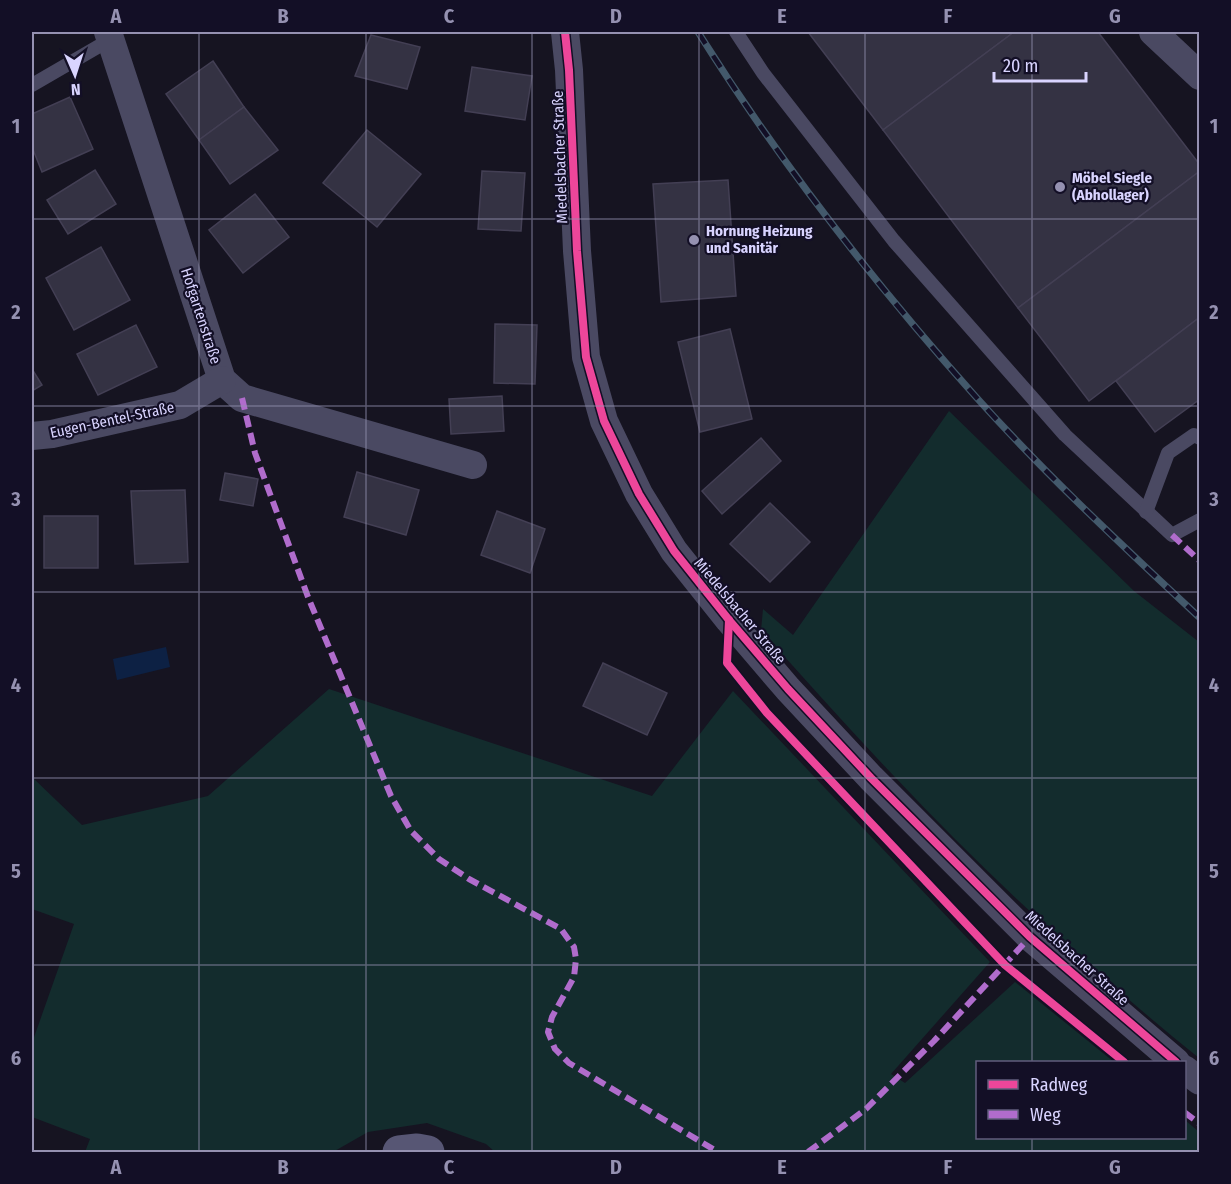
<svg xmlns="http://www.w3.org/2000/svg" width="1231" height="1184" font-family="'Fira Sans Condensed',sans-serif">
  <style>
    .green { fill: #132c2d }
    .water { fill: #0d2144 }
    .building { fill: #343243; stroke: #433f54; stroke-width: 1.5 }
    .lines { fill: none; stroke-linecap: round; stroke-linejoin: round }
    .lane { stroke: #4a4962; stroke-width: 14 }
    .street { stroke: #4a4962; stroke-width: 28 }
    .secondary { stroke: #575674; stroke-width: 33 }
    .rail-casing { stroke: #43596b; stroke-width: 7 }
    .rail { stroke: #130f26; stroke-width: 4.5; stroke-dasharray: 14; stroke-linecap: butt }
    .quiet { stroke: #b06ccc; stroke-width: 6; stroke-dasharray: 12 6; stroke-linecap: butt }
    .cycleway-casing { stroke: #130f26; stroke-width: 11 }
    .cycleway { stroke: #ed469a; stroke-width: 8 }
    .grid { fill: none; stroke: #9591b1; stroke-width: 1.5; stroke-opacity: 0.55 }
    .poi-dot { fill: #9591b1; stroke: #130f26; stroke-width: 2 }
    .labels { text-anchor: middle; dominant-baseline: central; stroke-width: 4.5; stroke-linejoin: round; paint-order: stroke }
    .street-label { font-size: 15px; fill: #d9d4ff; stroke: #130f26 }
    .poi-label { font-size: 15px; font-weight: bold; fill: #d9d4ff; stroke: #130f26; text-anchor: start }
    .neatline { fill: none; stroke: #9591b1; stroke-width: 2 }
    .grid-label { font-size: 20px; text-anchor: middle; font-weight: bold; fill: #9591b1 }
  </style>
  <rect width="100%" height="100%" fill="#161421"/>
  <g class="green">
    <path d="M949,411L1134,591L1199,642V1058C1091,971 988,876 893,775C848,728 805,679 761,631L763,609L793,635Z"/>
    <path d="M329,689L652,796L733,691L990,962L891,1074L905,1083L1015,982L1114,1062H978V1138H1184L1185,1120L1199,1132V1152H495L486,1144L427,1123L368,1132L333,1152H85L90,1139L32,1117V1043L74,924L32,909V777L82,825L208,796Z"/>
  </g>
  <path class="water" d="M166,647L170,667L117,680L113,659Z"/>
  <g class="building">
    <path d="M808,32H1014L883,130Z"/>
    <path d="M1014,32H1098L1200,165V171L1018,308L883,130Z"/>
    <path d="M371,35L420,47L407,89L355,76Z"/>
    <path d="M213,61L244,107L199,140L166,94Z"/>
    <path d="M472,67L532,76L525,120L465,111Z"/>
    <path d="M70,97L93,149L42,172L32,147V114Z"/>
    <path d="M244,107L278,150L230,184L199,140Z"/>
    <path d="M367,130L421,174L377,227L323,183Z"/>
    <path d="M95,170L116,204L68,234L47,200Z"/>
    <path d="M482,171L525,173L521,231L478,229Z"/>
    <path d="M1200,171V317L1089,401L1018,308Z"/>
    <path d="M728,180L736,296L661,302L653,184Z"/>
    <path d="M255,194L289,237L243,273L209,230Z"/>
    <path d="M101,247L130,300L74,330L46,278Z"/>
    <path d="M1200,317V399L1155,432L1116,381Z"/>
    <path d="M495,324L537,325L535,384L494,383Z"/>
    <path d="M136,325L157,367L98,395L77,354Z"/>
    <path d="M730,329L752,419L700,432L678,342Z"/>
    <path d="M32,369L42,385L32,391Z"/>
    <path d="M502,396L504,431L451,434L449,399Z"/>
    <path d="M761,438L781,461L722,514L702,491Z"/>
    <path d="M357,472L419,490L406,535L344,517Z"/>
    <path d="M225,473L258,479L253,506L220,500Z"/>
    <path d="M185,490L188,562L135,564L131,491Z"/>
    <path d="M770,503L810,542L770,582L730,544Z"/>
    <path d="M497,511L545,529L530,573L481,555Z"/>
    <rect x="44" y="516" width="54" height="52"/>
    <path d="M603,663L667,693L647,735L583,706Z"/>
  </g>
  <g class="lines">
    <g class="lane">
      <path d="M736,32L763,73L894,241L1065,435L1172,535L1200,520"/>
      <path d="M32,85L113,38"/>
      <path d="M1146,512L1168,453L1194,435L1200,438"/>
    </g>
    <g class="street">
      <path d="M108,32L222,380L242,398L473,465"/>
      <path d="M565,32L569,70L577,251L586,357L604,421L639,494L674,551L729,620L788,689L871,778L1030,937L1176,1062"/>
      <path d="M1153,32L1200,76"/>
      <path d="M32,436L52,434L180,405L222,380"/>
      <path d="M1184,1069L1200,1081"/>
    </g>
    <path class="secondary" d="M399,1152L417,1150L428,1152"/>
    <defs>
      <path id="rail" d="M698,32C779,161 874,283 976,397C1046,475 1123,546 1200,618"/>
    </defs>
    <use href="#rail" class="rail-casing"/>
    <use href="#rail" class="rail"/>
    <g class="quiet">
      <path d="M242,398L255,453L308,597L391,796L411,831L439,859L469,879L561,929L574,947L576,959L574,977L552,1017L548,1032L555,1049L569,1063L718,1152"/>
      <path d="M1172,535L1200,561"/>
      <path d="M1184,1112L1200,1124"/>
      <path d="M808,1152L866,1109L934,1041L1030,937"/>
    </g>
    <defs>
      <g id="cycleway">
        <path d="M565,32L569,70L577,251L586,357L604,421L639,494L674,551L729,620L788,689L871,778L1030,937L1176,1062"/>
        <path d="M729,620L727,663L767,713L1005,965L1124,1062"/>
      </g>
    </defs>
    <use href="#cycleway" class="cycleway-casing"/>
    <use href="#cycleway" class="cycleway"/>
  </g>
  <path class="grid" d="M199,32V1152M366,32V1152M532,32V1152M699,32V1152M865,32V1152M1032,32V1062M32,219H1200M32,406H1200M32,592H1200M32,778H1200M32,965H1200M1032,1138V1152"/>
  <g class="poi-dot">
    <circle cx="1060" cy="187" r="6"/>
    <circle cx="694" cy="240" r="6"/>
  </g>
  <g class="labels">
    <g class="street-label">
      <text transform="translate(560 157) rotate(-92)">Miedelsbacher Straße</text>
      <text transform="translate(201 316) rotate(72)">Hofgartenstraße</text>
      <text transform="translate(112 420) rotate(-12)">Eugen-Bentel-Straße</text>
      <text transform="translate(740 611) rotate(50)">Miedelsbacher Straße</text>
      <text transform="translate(1077 958) rotate(42)">Miedelsbacher Straße</text>
    </g>
    <g class="poi-label">
      <text x="1072" y="178">Möbel Siegle<tspan x="1072" dy="17">(Abhollager)</tspan></text>
      <text x="706" y="231">Hornung Heizung<tspan x="706" dy="17">und Sanitär</tspan></text>
    </g>
  </g>
  <rect width="1231" height="1184" fill="none" stroke="#130f26" stroke-width="66"/>
  <rect x="976" y="1061" width="210" height="78" fill="#130f26" stroke="#625e7d" stroke-width="1.5"/>
  <rect x="988" y="1080" width="30" height="9" fill="#ed469a" stroke="#625e7d" stroke-width="1.5"/>
  <text x="1030" y="1091" font-size="18" fill="#d9d4ff">Radweg</text>
  <rect x="988" y="1110" width="30" height="9" fill="#b06ccc" stroke="#625e7d" stroke-width="1.5"/>
  <text x="1030" y="1121" font-size="18" fill="#d9d4ff">Weg</text>
  <g transform="translate(75 75) rotate(177)" stroke="#130f26" stroke-width="4.5" paint-order="stroke">
  <path d="M0-4.5L10 22L0 15L-10 22Z" fill="#d9d4ff"/>
  <text y="-9" font-size="16" font-weight="bold" text-anchor="middle" fill="#d9d4ff">N</text>
  </g>
  <path d="M994 72v9h92v-9" fill="none" stroke="#d9d4ff" stroke-width="3"/>
  <text x="1003" y="72" font-size="18" fill="#d9d4ff" stroke="#130f26" stroke-width="4.5" paint-order="stroke">20 m</text>
  <rect x="33" y="33" width="1165" height="1118" class="neatline"/>
  <g class="grid-label">
    <text x="116" y="23">A</text>
    <text x="283" y="23">B</text>
    <text x="449" y="23">C</text>
    <text x="616" y="23">D</text>
    <text x="782" y="23">E</text>
    <text x="948" y="23">F</text>
    <text x="1115" y="23">G</text>
    <text x="16" y="133">1</text>
    <text x="1214" y="133">1</text>
    <text x="16" y="319">2</text>
    <text x="1214" y="319">2</text>
    <text x="16" y="506">3</text>
    <text x="1214" y="506">3</text>
    <text x="16" y="692">4</text>
    <text x="1214" y="692">4</text>
    <text x="16" y="878">5</text>
    <text x="1214" y="878">5</text>
    <text x="16" y="1065">6</text>
    <text x="1214" y="1065">6</text>
    <text x="116" y="1174">A</text>
    <text x="283" y="1174">B</text>
    <text x="449" y="1174">C</text>
    <text x="616" y="1174">D</text>
    <text x="782" y="1174">E</text>
    <text x="948" y="1174">F</text>
    <text x="1115" y="1174">G</text>
  </g>
</svg>
